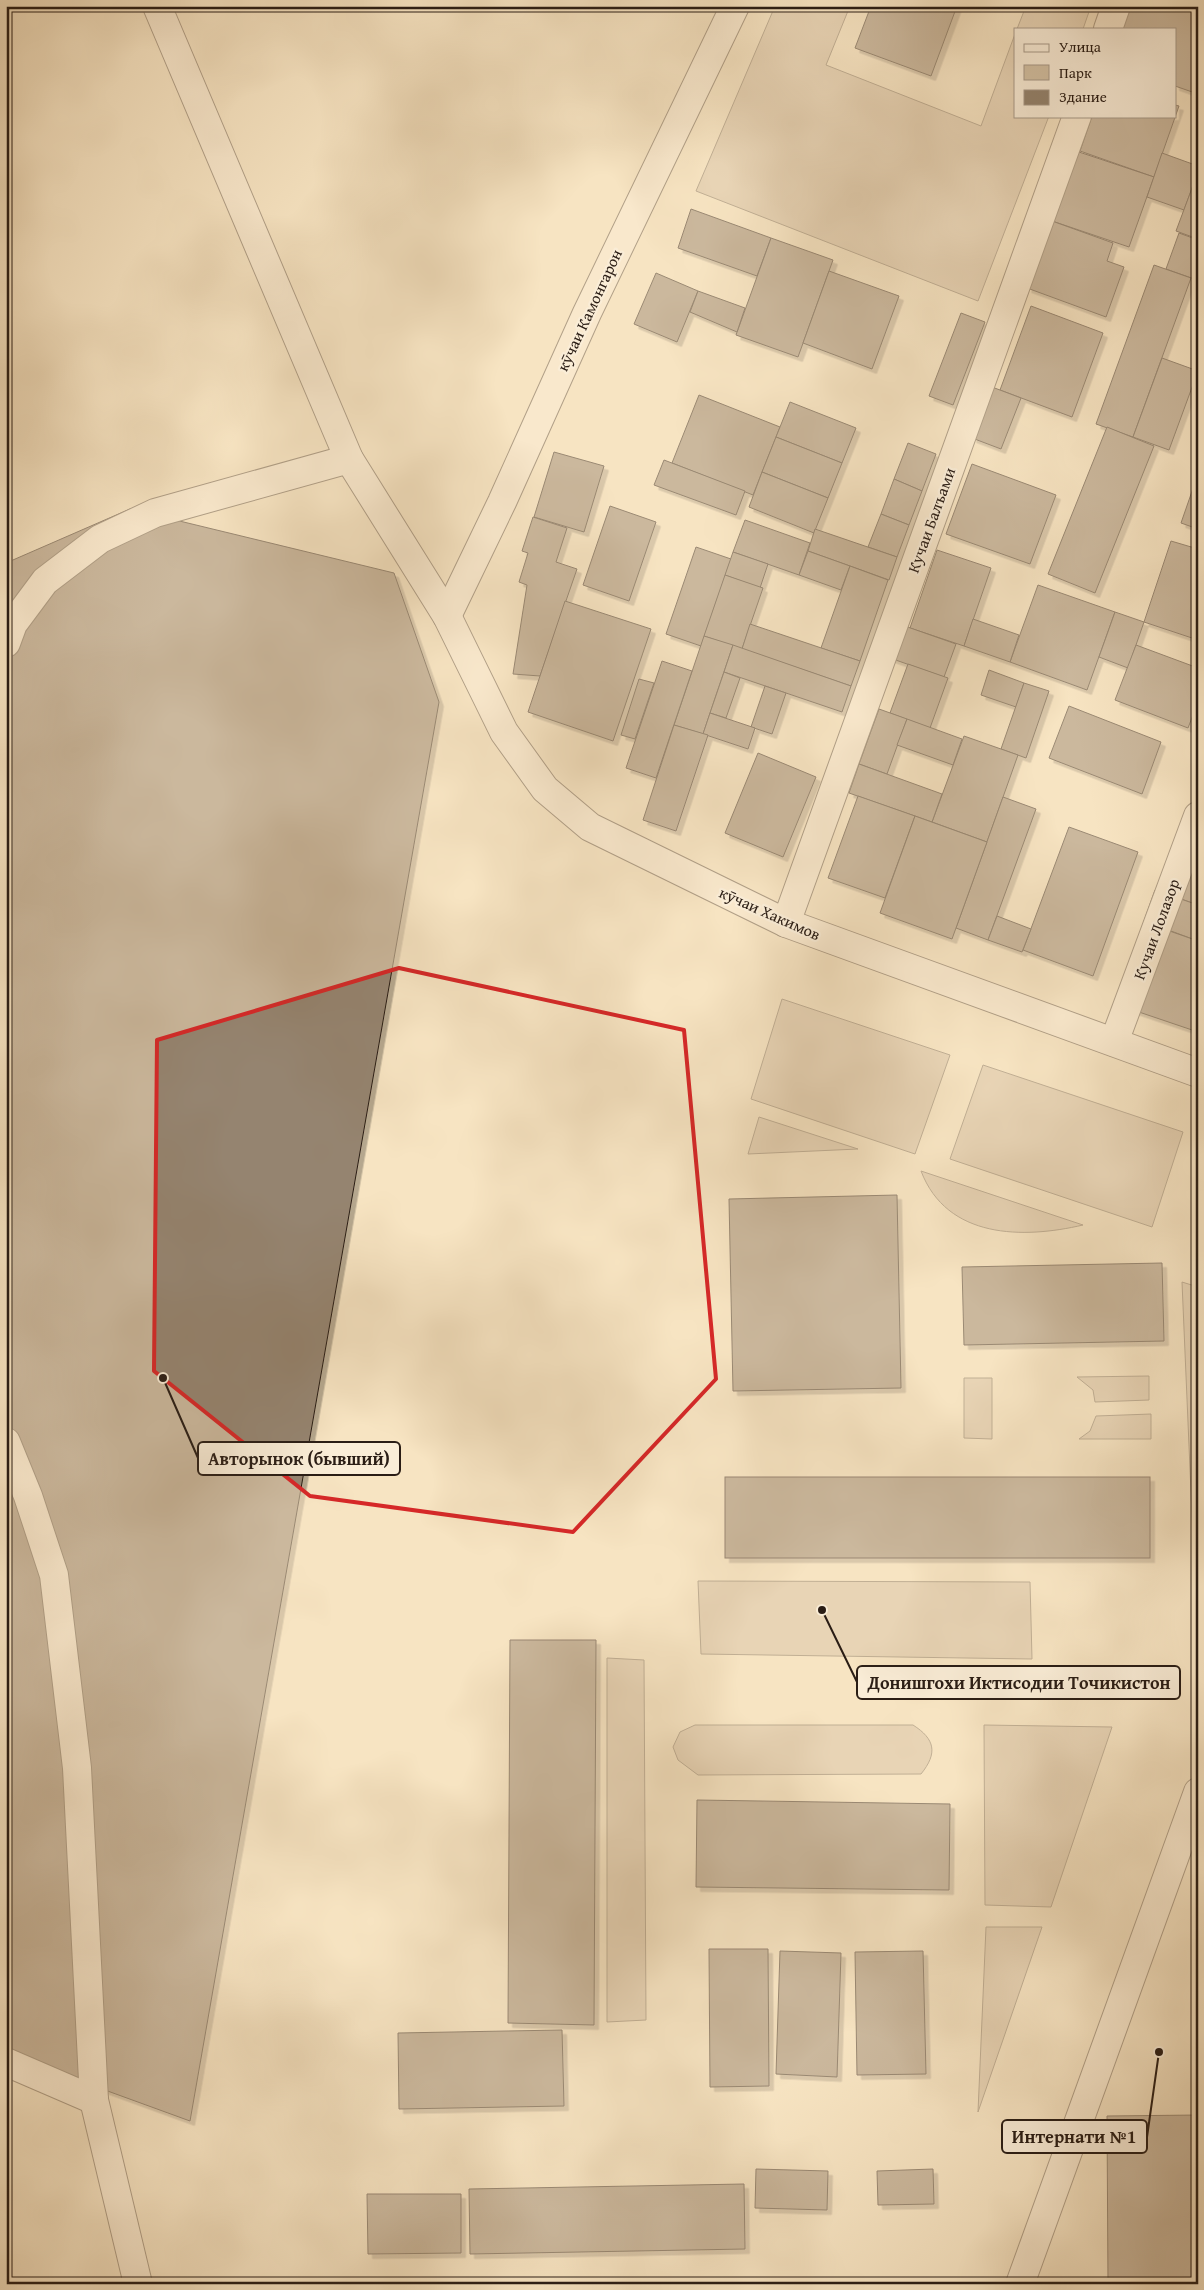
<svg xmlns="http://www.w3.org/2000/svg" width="1204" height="2290" font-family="'Gentium Book Plus',serif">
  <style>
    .green { fill: #d4c2a5; stroke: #7f705d }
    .building { fill: #95846f; stroke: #2a1d15; filter: url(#shadow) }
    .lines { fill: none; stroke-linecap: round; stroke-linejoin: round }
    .minor-casing { stroke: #5d4f40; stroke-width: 30 }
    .minor { stroke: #faedd7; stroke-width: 28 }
    .marked { fill: none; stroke: #d62828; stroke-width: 4; stroke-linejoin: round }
    .labels { text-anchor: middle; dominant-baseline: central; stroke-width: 4.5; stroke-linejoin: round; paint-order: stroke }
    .street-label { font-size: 16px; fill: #2a1d15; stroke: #faedd7 }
    .leader { fill: none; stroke: #2a1d15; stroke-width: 2 }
    .callout-dot { fill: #2a1d15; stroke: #faedd7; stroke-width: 2 }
    .callout { fill: #faedd7; stroke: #2a1d15; stroke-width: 2 }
    .callout-label { font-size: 18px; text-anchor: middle; font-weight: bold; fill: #2a1d15 }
  </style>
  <defs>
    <filter id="shadow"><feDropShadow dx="4.5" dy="4.5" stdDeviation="0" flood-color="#0004"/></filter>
  </defs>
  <rect width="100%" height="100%" fill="#f7e4c2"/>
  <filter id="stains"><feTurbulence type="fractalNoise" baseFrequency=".004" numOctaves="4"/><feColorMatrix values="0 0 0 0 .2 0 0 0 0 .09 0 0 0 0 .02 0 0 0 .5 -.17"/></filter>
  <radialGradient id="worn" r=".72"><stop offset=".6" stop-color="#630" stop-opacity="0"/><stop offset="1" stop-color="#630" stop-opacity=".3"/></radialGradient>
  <g class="green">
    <path d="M775,6H850L826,65L981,126L1015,34V116H1049L978,301L696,191Z"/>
    <path d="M1026,6H1091L1083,29H1017Z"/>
    <path d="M782,999L950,1055L915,1154L751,1099Z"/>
    <path d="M983,1065L1183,1132L1152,1227L950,1159Z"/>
    <path d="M759,1117L858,1149L748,1154Z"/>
    <path d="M921,1171L1083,1225C1023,1239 947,1239 921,1171Z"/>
    <path d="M1182,1282L1198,1287V1656Z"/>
    <path d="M1149,1376V1400L1095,1402L1093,1390L1077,1377Z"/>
    <path d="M964,1378H992V1439L964,1438Z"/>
    <path d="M1151,1414V1439H1079L1090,1431L1096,1416Z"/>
    <path d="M698,1581L1030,1582L1032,1659L701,1654Z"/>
    <path d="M607,1658L644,1660L646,2020L607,2022Z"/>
    <path d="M695,1725H913C935,1739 938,1753 921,1774L698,1775L678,1760L673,1747L680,1732Z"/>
    <path d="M984,1725L1112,1727L1051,1907L985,1905Z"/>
    <path d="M986,1927H1042L978,2112Z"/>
  </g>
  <g class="building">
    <path d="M871,6H957L931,76L855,48Z"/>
    <path d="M1130,6H1198V94L1175,86V29H1122Z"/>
    <path d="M1175,105L1179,106L1154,177L1080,151L1092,116H1175Z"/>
    <path d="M1076,151L1154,177L1129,247L1052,221Z"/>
    <path d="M1162,153L1198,166V172L1184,210L1147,197Z"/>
    <path d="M1198,172V239L1176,231Z"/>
    <path d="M691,209L771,238L757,276L678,248Z"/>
    <path d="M1052,221L1113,243L1107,261L1124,267L1106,317L1027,288Z"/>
    <path d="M1179,233L1198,240L1197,280L1166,269Z"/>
    <path d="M771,238L833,260L798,357L736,335Z"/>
    <path d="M1154,265L1191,278L1133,437L1096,424Z"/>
    <path d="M829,271L899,296L872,369L803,343Z"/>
    <path d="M656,273L698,291L677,342L634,324Z"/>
    <path d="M698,291L745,308L737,332L690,312Z"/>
    <path d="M1031,306L1103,333L1072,417L1000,390Z"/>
    <path d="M961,313L985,322L953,405L929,396Z"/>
    <path d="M1162,358L1198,371L1169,450L1133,437Z"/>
    <path d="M992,387L1021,398L1001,449L972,438Z"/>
    <path d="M699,395L780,427L753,495L672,463Z"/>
    <path d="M790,402L856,428L842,463L776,437Z"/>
    <path d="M1107,427L1154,446L1095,593L1048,574Z"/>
    <path d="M776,437L842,463L828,498L762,472Z"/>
    <path d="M908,443L936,454L922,491L894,479Z"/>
    <path d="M554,452L604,466L584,532L534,517Z"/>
    <path d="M664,460L745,491L736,515L654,485Z"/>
    <path d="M972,464L1056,495L1030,564L946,534Z"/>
    <path d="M762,472L828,498L814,533L749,507Z"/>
    <path d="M1198,474V529L1181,523Z"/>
    <path d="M894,479L922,491L909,525L881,514Z"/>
    <path d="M610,506L656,522L629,601L583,585Z"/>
    <path d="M130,509L394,573L439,702L190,2121L6,2054V563Z"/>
    <path d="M881,514L909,525L897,557L868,547Z"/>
    <path d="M533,517L567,528L556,562L577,569L540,676L513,674L527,585L519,582L528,553L522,551Z"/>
    <path d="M745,520L810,543L799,575L733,552Z"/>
    <path d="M815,529L897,557L889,580L808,551Z"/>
    <path d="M1171,541L1198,549V640L1144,622Z"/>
    <path d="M696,547L731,559L701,646L666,634Z"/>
    <path d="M937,550L991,568L964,646L910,628Z"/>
    <path d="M808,551L850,566L841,590L799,575Z"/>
    <path d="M733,552L768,564L760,588L725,575Z"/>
    <path d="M850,566L888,580L860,661L821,648Z"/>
    <path d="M725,575L763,588L742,649L704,636Z"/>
    <path d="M1038,585L1115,612L1087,690L1010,662Z"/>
    <path d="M565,601L651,629L613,741L528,712Z"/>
    <path d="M1115,612L1144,622L1128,668L1099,657Z"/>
    <path d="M973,619L1019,635L1010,662L964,646Z"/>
    <path d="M750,624L860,661L851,686L742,649Z"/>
    <path d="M902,625L956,644L944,677L890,658Z"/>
    <path d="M704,636L733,645L703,734L674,725Z"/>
    <path d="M733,645L851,686L842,712L724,672Z"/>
    <path d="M1136,645L1198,668V702L1188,728L1115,700Z"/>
    <path d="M662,661L692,671L656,778L626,768Z"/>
    <path d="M908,664L948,678L930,728L890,713Z"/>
    <path d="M989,670L1024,683L1016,707L981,695Z"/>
    <path d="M724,672L740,678L726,718L710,713Z"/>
    <path d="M639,679L654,683L635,739L621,735Z"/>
    <path d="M1024,683L1049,691L1026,758L1001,749Z"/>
    <path d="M765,686L786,693L772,734L751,727Z"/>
    <path d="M1069,706L1161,742L1142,794L1049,758Z"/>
    <path d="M879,709L907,719L887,774L859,764Z"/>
    <path d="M710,713L755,728L748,749L703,734Z"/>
    <path d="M907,719L962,739L953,765L897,745Z"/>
    <path d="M674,725L708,735L676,831L643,820Z"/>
    <path d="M964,736L1018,755L987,842L932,822Z"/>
    <path d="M758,753L816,777L783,857L725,833Z"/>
    <path d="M859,764L942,794L932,822L849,793Z"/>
    <path d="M858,796L915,816L885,898L828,878Z"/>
    <path d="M1003,797L1036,809L988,940L956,928Z"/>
    <path d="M1198,810V905L1167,894Z"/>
    <path d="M915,816L987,842L952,939L880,913Z"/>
    <path d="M1069,827L1138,852L1093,976L1023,950Z"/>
    <path d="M1155,890L1198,905V941L1144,921Z"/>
    <path d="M997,916L1031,929L1022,952L988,940Z"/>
    <path d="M1161,928L1198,941V1032L1133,1010Z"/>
    <path d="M897,1195L901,1388L733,1391L729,1199Z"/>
    <path d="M1162,1263L1164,1341L964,1345L962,1267Z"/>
    <rect x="725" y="1477" width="425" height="81"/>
    <path d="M510,1640H596L594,2025L508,2023Z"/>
    <path d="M697,1800L950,1804L949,1890L696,1887Z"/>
    <path d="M709,1949H768L769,2086L710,2087Z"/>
    <path d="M780,1951L841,1953L837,2077L776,2074Z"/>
    <path d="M923,1951L926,2074L857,2075L855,1952Z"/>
    <path d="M562,2030L564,2106L399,2109L398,2033Z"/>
    <path d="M1198,2115V2284H1108L1107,2116Z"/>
    <path d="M756,2169L828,2171L827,2210L755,2208Z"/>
    <path d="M933,2169L934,2204L878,2205L877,2171Z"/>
    <path d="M744,2184L745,2249L470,2254L469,2189Z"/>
    <path d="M367,2194H461V2253L368,2254Z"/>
  </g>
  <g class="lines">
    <defs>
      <g id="minor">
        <path d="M157,6L349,459L447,616L504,732L545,789L590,827L786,923L1198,1073"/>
        <path d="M1108,29L1116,6"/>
        <path d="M447,616L502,502L587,313L735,6"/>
        <path d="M6,643L13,624L45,581L100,539L155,513L349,459"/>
        <path d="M786,923L1077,116"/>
        <path d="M1114,1042L1198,816"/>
        <path d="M6,1442L28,1496L54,1575L77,1768L94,2100L138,2284"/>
        <path d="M6,2062L94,2100"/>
        <path d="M1020,2284L1198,1792"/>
      </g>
    </defs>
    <use href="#minor" class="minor-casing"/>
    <use href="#minor" class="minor"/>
  </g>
  <path d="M0 0H1204V2290H0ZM399,968L684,1030L716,1379L573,1532L310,1496L154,1371L157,1040Z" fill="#f7e4c2" fill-opacity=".55" fill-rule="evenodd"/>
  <path class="marked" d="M399,968L684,1030L716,1379L573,1532L310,1496L154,1371L157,1040Z"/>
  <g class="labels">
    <g class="street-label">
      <text transform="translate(589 310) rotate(-65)">кӯчаи Камонгарон</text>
      <text transform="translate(931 520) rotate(-70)">Кучаи Балъами</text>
      <text transform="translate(770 913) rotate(24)">кӯчаи Хакимов</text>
      <text transform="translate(1156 929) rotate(-70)">Кучаи Лолазор</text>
    </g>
  </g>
  <path class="leader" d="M163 1378L198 1458M822 1610L857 1682M1159 2052L1147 2137"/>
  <g class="callout-dot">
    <circle cx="163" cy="1378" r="5"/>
    <circle cx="822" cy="1610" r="5"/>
    <circle cx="1159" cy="2052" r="5"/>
  </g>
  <g class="callout">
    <rect x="198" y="1442" width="202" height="33" rx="5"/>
    <rect x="857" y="1666" width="323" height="33" rx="5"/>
    <rect x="1002" y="2120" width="145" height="33" rx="5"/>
  </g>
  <g class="callout-label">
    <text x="299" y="1465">Авторынок (бывший)</text>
    <text x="1019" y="1689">Донишгохи Иктисодии Точикистон</text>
    <text x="1074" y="2143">Интернати №1</text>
  </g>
  <rect width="1204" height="2290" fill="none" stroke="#f7e4c2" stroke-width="25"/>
  <rect x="8" y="8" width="1189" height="2275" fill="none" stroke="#2a1d15" stroke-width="2.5"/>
  <rect x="12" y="12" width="1179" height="2265" fill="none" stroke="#2a1d15"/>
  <rect x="1014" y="28" width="162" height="90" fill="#faedd7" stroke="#a79a89"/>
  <rect x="1024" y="44" width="25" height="8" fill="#faedd7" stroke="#a79a89"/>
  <text x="1059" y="52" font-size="15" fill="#2a1d15">Улица</text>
  <rect x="1024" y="65" width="25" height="15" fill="#d4c2a5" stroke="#a79a89"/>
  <text x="1059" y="78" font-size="15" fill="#2a1d15">Парк</text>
  <rect x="1024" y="90" width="25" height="15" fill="#95846f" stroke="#a79a89"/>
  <text x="1059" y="102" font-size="15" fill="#2a1d15">Здание</text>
  <rect width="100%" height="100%" filter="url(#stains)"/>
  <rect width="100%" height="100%" fill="url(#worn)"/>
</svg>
